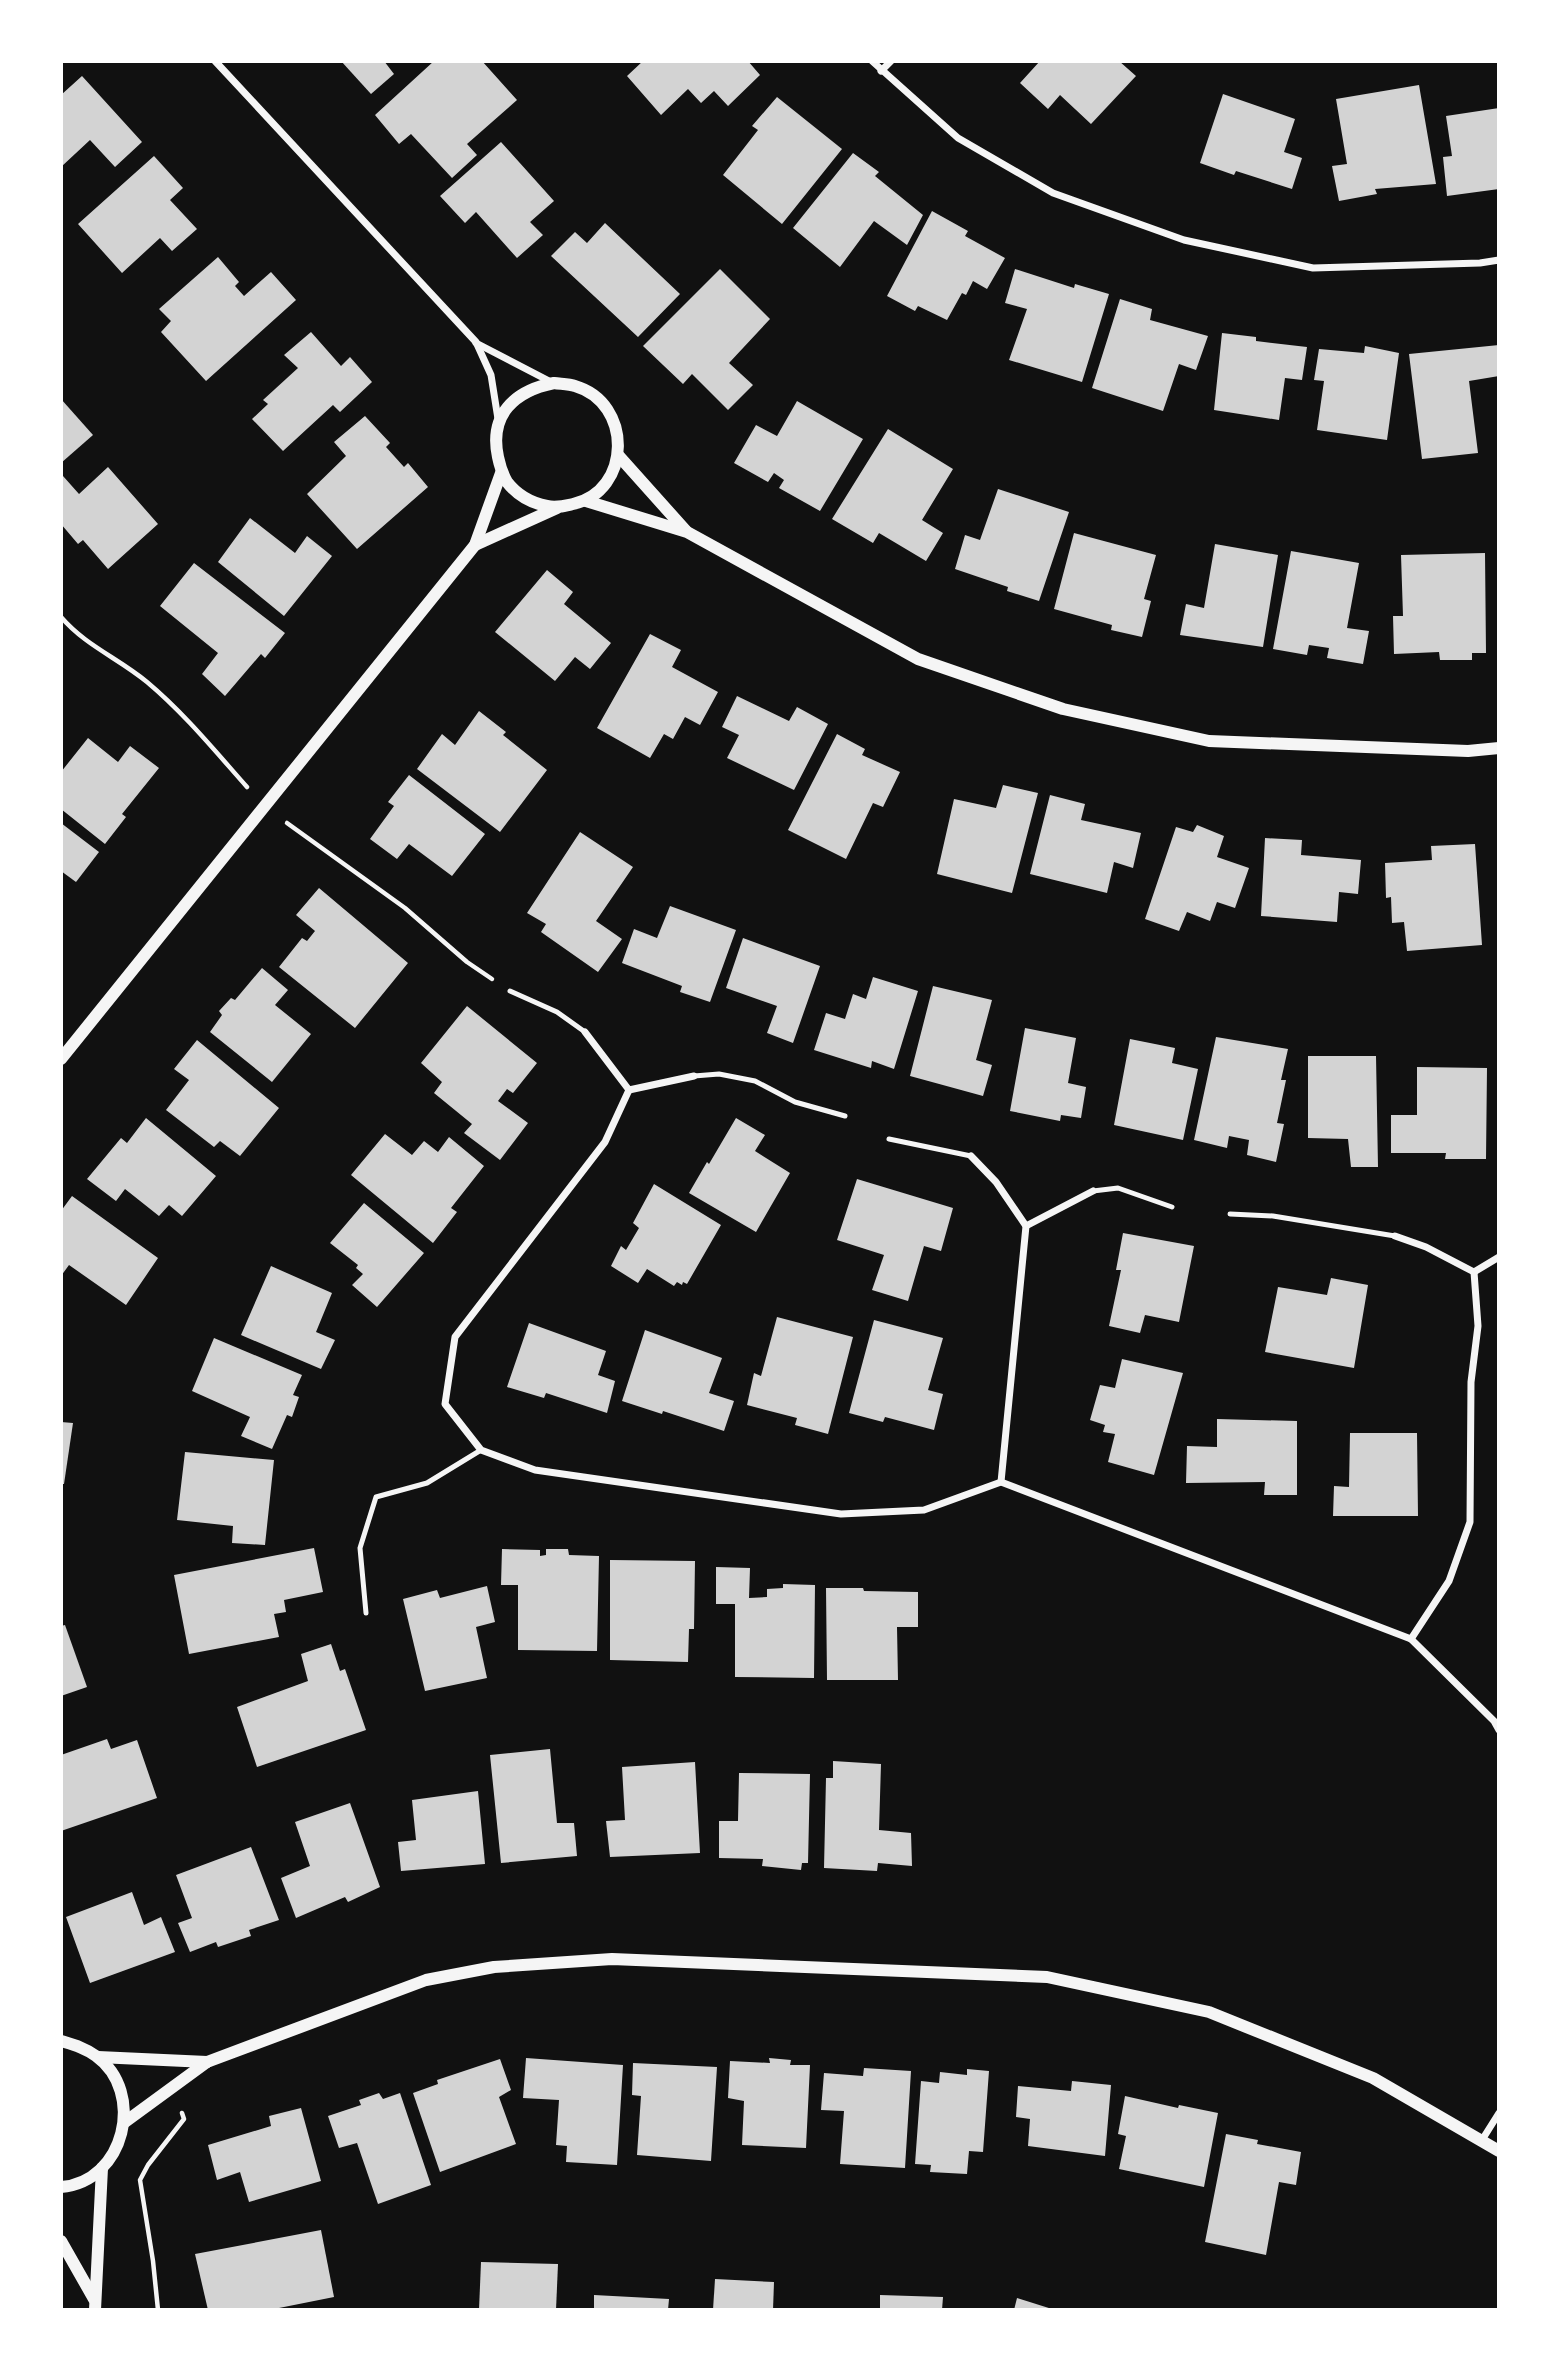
<svg xmlns="http://www.w3.org/2000/svg" width="1560" height="2371" font-family="Inter,sans-serif">
  <style>
    .building { fill: #d3d3d3 }
    .lines { fill: none; stroke-linecap: round; stroke-linejoin: round }
    .path { stroke: #f5f5f5; stroke-width: 4.5 }
    .service { stroke: #f5f5f5; stroke-width: 5 }
    .minor { stroke: #f5f5f5; stroke-width: 7 }
    .tertiary { stroke: #f5f5f5; stroke-width: 12 }
  </style>
  <rect width="100%" height="100%" fill="#111"/>
  <g class="building">
    <path d="M341,61H384L394,74L371,94Z"/>
    <path d="M434,61H482L517,100L467,144L477,155L452,178L411,134L399,144L375,115Z"/>
    <path d="M643,61H748L760,75L728,106L714,91L701,103L688,89L661,115L627,76Z"/>
    <path d="M1040,61H1119L1136,76L1091,124L1060,95L1048,109L1020,83Z"/>
    <path d="M82,76L142,142L115,167L90,140L61,167V95Z"/>
    <path d="M1419,85L1436,184L1375,189L1377,194L1339,201L1332,166L1347,164L1336,99Z"/>
    <path d="M1223,94L1295,119L1284,152L1302,158L1292,189L1236,171L1234,175L1200,163Z"/>
    <path d="M777,97L842,149L782,224L723,175L758,130L752,126Z"/>
    <path d="M1499,108V189L1447,196L1443,157L1452,156L1446,116Z"/>
    <path d="M501,142L554,201L530,222L543,235L517,258L476,212L465,223L440,196Z"/>
    <path d="M853,153L879,172L875,176L923,215L907,245L874,221L840,267L793,228Z"/>
    <path d="M154,156L183,188L170,200L197,229L172,251L160,238L122,273L78,224Z"/>
    <path d="M932,211L968,231L965,236L1005,258L987,289L973,281L966,295L962,293L947,320L918,306L915,311L887,296Z"/>
    <path d="M605,223L680,294L638,337L551,256L575,232L587,243Z"/>
    <path d="M218,257L239,282L235,286L244,296L271,272L296,300L206,381L161,332L171,321L159,309Z"/>
    <path d="M720,269L770,319L729,363L753,385L728,410L692,374L683,384L643,346Z"/>
    <path d="M1015,269L1074,288L1075,284L1109,294L1082,382L1009,360L1027,309L1005,303Z"/>
    <path d="M1120,299L1152,309L1150,320L1208,336L1196,370L1179,364L1163,411L1092,388Z"/>
    <path d="M311,332L341,366L350,357L372,382L340,412L333,405L283,451L252,419L268,404L263,400L298,368L284,355Z"/>
    <path d="M1222,333L1256,337V341L1307,347L1302,380L1285,378L1279,420L1214,410Z"/>
    <path d="M1499,345V376L1469,381L1478,453L1422,459L1409,354Z"/>
    <path d="M1365,346L1399,353L1387,440L1317,430L1324,381L1314,380L1319,349L1364,353Z"/>
    <path d="M61,399L93,435L61,463Z"/>
    <path d="M797,401L863,439L820,511L779,488L784,480L774,473L768,482L734,463L756,425L777,436Z"/>
    <path d="M365,416L390,443L386,447L404,467L408,463L428,487L357,549L307,494L346,456L334,442Z"/>
    <path d="M888,429L953,469L922,520L943,533L926,561L879,533L873,543L832,519Z"/>
    <path d="M108,467L158,524L108,569L83,540L78,544L61,524V478L63,476L79,494Z"/>
    <path d="M998,489L1069,512L1039,601L1007,591L1008,587L955,569L965,535L980,540Z"/>
    <path d="M250,518L295,553L307,536L332,556L284,616L218,562Z"/>
    <path d="M1074,533L1156,555L1144,599L1151,601L1142,637L1111,630L1112,625L1054,609Z"/>
    <path d="M1215,544L1278,555L1263,647L1180,635L1186,604L1204,608Z"/>
    <path d="M1291,551L1359,563L1347,628L1369,631L1363,664L1327,658L1329,648L1309,645L1307,655L1273,649Z"/>
    <path d="M1485,553L1486,653H1472V660H1440L1439,652L1394,654L1393,616H1403L1401,555Z"/>
    <path d="M194,563L285,633L265,658L261,654L225,696L202,674L218,653L160,606Z"/>
    <path d="M547,570L573,592L564,604L611,643L590,669L575,657L555,681L495,632Z"/>
    <path d="M650,634L681,650L672,667L718,692L700,725L685,717L673,739L664,734L650,758L597,728Z"/>
    <path d="M737,696L789,721L797,707L828,724L794,790L727,758L739,735L722,727Z"/>
    <path d="M479,711L506,732L503,735L547,770L500,832L417,769L442,734L455,745Z"/>
    <path d="M837,734L865,749L862,755L900,772L883,807L873,803L846,859L788,830Z"/>
    <path d="M88,738L118,762L130,746L159,768L122,814L126,817L105,844L61,809V772Z"/>
    <path d="M409,775L485,834L452,876L409,844L397,859L370,839L394,806L388,802Z"/>
    <path d="M1003,785L1038,793L1012,893L937,874L954,799L996,808Z"/>
    <path d="M1050,795L1085,804L1081,820L1141,833L1133,868L1114,862L1107,893L1030,874Z"/>
    <path d="M61,823L99,852L76,882L61,871Z"/>
    <path d="M1197,825L1224,836L1217,857L1249,868L1235,908L1217,902L1210,921L1187,912L1179,931L1145,919L1176,827L1193,832Z"/>
    <path d="M580,832L633,867L596,921L622,939L598,972L541,932L546,924L527,913Z"/>
    <path d="M1265,838L1302,840L1301,855L1361,860L1358,894L1339,892L1337,922L1261,916Z"/>
    <path d="M1475,844L1482,945L1407,951L1404,922L1392,923L1391,897L1386,898L1385,863L1432,860L1431,846Z"/>
    <path d="M319,888L408,963L355,1028L279,967L302,938L307,941L315,931L296,915Z"/>
    <path d="M670,906L736,930L710,1002L680,992L682,986L622,963L634,929L657,938Z"/>
    <path d="M743,938L820,966L793,1043L767,1033L777,1006L726,988Z"/>
    <path d="M262,968L288,990L275,1005L311,1034L272,1082L210,1032L222,1015L219,1011L231,998L235,1000Z"/>
    <path d="M873,977L918,991L894,1069L872,1061L871,1068L814,1050L826,1013L845,1019L853,994L866,999Z"/>
    <path d="M933,986L992,1000L976,1060L992,1065L983,1096L910,1076Z"/>
    <path d="M467,1006L537,1063L513,1093L507,1089L498,1101L528,1123L500,1160L464,1133L472,1124L434,1093L442,1082L421,1063Z"/>
    <path d="M1025,1028L1076,1038L1068,1083L1086,1087L1081,1118L1061,1115L1060,1121L1010,1111Z"/>
    <path d="M1216,1037L1288,1049L1281,1080H1286L1277,1123L1284,1124L1276,1162L1247,1155L1249,1140L1229,1136L1227,1148L1194,1140Z"/>
    <path d="M1130,1039L1175,1048L1172,1063L1198,1069L1183,1140L1114,1125Z"/>
    <path d="M197,1040L279,1108L240,1156L220,1141L214,1147L166,1110L189,1080L174,1069Z"/>
    <path d="M1308,1056H1376L1378,1167H1351L1348,1139L1308,1138Z"/>
    <path d="M1417,1067L1487,1068L1486,1159H1445L1446,1153H1391V1115H1417Z"/>
    <path d="M146,1118L216,1176L182,1216L169,1205L159,1216L125,1189L116,1201L87,1179L121,1138L127,1143Z"/>
    <path d="M736,1118L765,1135L755,1151L790,1173L756,1232L689,1193L707,1162L709,1164Z"/>
    <path d="M385,1134L412,1155L424,1141L438,1152L449,1137L484,1166L451,1208L457,1212L433,1243L351,1175Z"/>
    <path d="M857,1179L953,1208L941,1251L924,1246L908,1301L872,1290L884,1255L837,1240Z"/>
    <path d="M654,1184L721,1225L687,1284L683,1282L682,1285L677,1282L674,1286L647,1269L638,1283L611,1266L621,1246L626,1250L639,1228L633,1223Z"/>
    <path d="M72,1196L158,1258L126,1305L69,1265L61,1276V1211Z"/>
    <path d="M364,1203L424,1253L377,1307L352,1285L363,1274L356,1268L358,1265L330,1243Z"/>
    <path d="M1123,1233L1194,1246L1179,1322L1145,1315L1140,1333L1109,1326L1121,1270H1116Z"/>
    <path d="M271,1266L332,1293L316,1332L335,1340L321,1369L241,1335Z"/>
    <path d="M1331,1278L1368,1285L1354,1368L1265,1352L1278,1287L1327,1295Z"/>
    <path d="M777,1317L853,1337L828,1434L795,1425L797,1418L747,1405L754,1373L761,1376Z"/>
    <path d="M874,1320L943,1338L928,1390L943,1394L934,1430L885,1417L883,1422L849,1413Z"/>
    <path d="M529,1323L606,1351L598,1375L615,1381L607,1413L546,1393L544,1398L507,1387Z"/>
    <path d="M645,1330L722,1358L709,1393L734,1401L724,1431L663,1411L662,1414L622,1401Z"/>
    <path d="M214,1338L302,1375L293,1395L299,1397L292,1417L287,1415L272,1449L241,1436L250,1417L192,1391Z"/>
    <path d="M1122,1359L1183,1373L1154,1475L1108,1462L1115,1434L1103,1432L1105,1425L1090,1420L1100,1385L1115,1388Z"/>
    <path d="M1217,1419L1297,1421V1495H1264L1265,1482L1186,1483L1187,1446L1217,1447Z"/>
    <path d="M61,1422L73,1423L64,1484H61Z"/>
    <path d="M1350,1433H1417L1418,1516H1333L1334,1486L1349,1487Z"/>
    <path d="M185,1452L274,1460L265,1545L232,1543L233,1526L177,1520Z"/>
    <path d="M314,1548L323,1592L284,1600L286,1612L274,1614L279,1637L189,1654L174,1575Z"/>
    <path d="M502,1549L540,1550V1556L546,1555V1549H568L569,1555L599,1556L597,1651L518,1650V1585H501Z"/>
    <path d="M610,1560L695,1561L694,1629H689L688,1662L610,1660Z"/>
    <path d="M716,1567L750,1568L749,1598L767,1597V1589L783,1588V1584L815,1585L814,1678L735,1677V1604H716Z"/>
    <path d="M487,1586L495,1622L476,1627L487,1678L425,1691L403,1599L437,1590L440,1598Z"/>
    <path d="M826,1588H863L864,1591L918,1592V1627H897L898,1680H827Z"/>
    <path d="M65,1625L87,1687L61,1696V1626Z"/>
    <path d="M331,1644L340,1671L345,1669L366,1730L257,1767L237,1707L308,1681L301,1654Z"/>
    <path d="M107,1739L111,1749L137,1740L157,1798L61,1831V1755Z"/>
    <path d="M550,1749L557,1823H574L577,1856L501,1863L490,1755Z"/>
    <path d="M833,1761L881,1764L879,1830L911,1833L912,1866L878,1863L877,1871L824,1868L826,1778H833Z"/>
    <path d="M695,1762L700,1853L610,1857L606,1821L625,1820L622,1767Z"/>
    <path d="M739,1773L810,1774L808,1863H802L801,1870L762,1866L763,1859L719,1858V1821H738Z"/>
    <path d="M478,1791L485,1864L401,1871L398,1842L416,1840L412,1800Z"/>
    <path d="M350,1803L380,1887L348,1902L345,1897L296,1918L281,1878L310,1866L295,1822Z"/>
    <path d="M251,1847L279,1920L249,1930L251,1936L218,1947L216,1942L190,1952L178,1923L192,1918L176,1875Z"/>
    <path d="M132,1892L144,1925L161,1917L175,1952L90,1983L66,1917Z"/>
    <path d="M526,2058L623,2065L617,2165L566,2162L567,2146L556,2145L559,2100L523,2098Z"/>
    <path d="M769,2058L791,2060L790,2065H810L806,2148L742,2145L744,2101L728,2098L730,2061L770,2063Z"/>
    <path d="M500,2059L511,2090L499,2097L516,2144L440,2172L413,2093L438,2084L437,2080Z"/>
    <path d="M633,2063L717,2067L711,2161L637,2155L641,2096L632,2095Z"/>
    <path d="M864,2068L911,2071L905,2168L840,2164L844,2111L821,2110L824,2073L863,2076Z"/>
    <path d="M967,2069L989,2071L983,2152L969,2151L967,2174L930,2172L931,2165L915,2164L921,2081L939,2083L940,2072L967,2075Z"/>
    <path d="M1072,2081L1111,2085L1105,2156L1028,2146L1030,2119L1016,2117L1018,2086L1071,2091Z"/>
    <path d="M379,2093L383,2099L400,2093L431,2185L378,2204L357,2143L339,2148L328,2116L361,2105L359,2100Z"/>
    <path d="M1125,2096L1178,2108L1179,2105L1218,2113L1204,2187L1119,2169L1126,2136L1118,2134Z"/>
    <path d="M301,2108L321,2181L249,2202L240,2172L217,2180L208,2145L271,2126L269,2116Z"/>
    <path d="M1226,2134L1258,2140L1257,2144L1301,2152L1296,2185L1279,2182L1266,2255L1205,2242Z"/>
    <path d="M321,2230L334,2297L269,2310H208L195,2254Z"/>
    <path d="M481,2262L558,2264L556,2310H479Z"/>
    <path d="M715,2279L774,2282L773,2310H713Z"/>
    <path d="M594,2295L669,2299L668,2310H594Z"/>
    <path d="M880,2295L943,2297L942,2310H880Z"/>
    <path d="M1017,2298L1052,2309V2310H1014Z"/>
  </g>
  <g class="lines">
    <g class="path">
      <path d="M61,617C86,646 118,658 147,682C184,713 215,751 247,787"/>
      <path d="M287,823L405,908L467,962L492,979"/>
      <path d="M158,2310L153,2261L140,2180L148,2165L184,2119L182,2113"/>
    </g>
    <g class="service">
      <path d="M510,991L557,1012L585,1032"/>
      <path d="M694,1076L719,1074L755,1081L795,1102L845,1116"/>
      <path d="M889,1139L971,1156"/>
      <path d="M1093,1191L1118,1188L1172,1207"/>
      <path d="M1230,1214L1273,1216L1395,1236"/>
      <path d="M366,1613L360,1548L376,1497L427,1483L481,1450"/>
    </g>
    <g class="minor">
      <path d="M215,61L476,342L491,375L498,419"/>
      <path d="M872,61L958,138L1053,193L1184,240L1313,268L1480,263L1499,260"/>
      <path d="M881,71L891,61"/>
      <path d="M476,343L553,383"/>
      <path d="M585,1032L629,1090L694,1076"/>
      <path d="M629,1090L605,1142L455,1337L445,1404L481,1450L535,1470L841,1514L924,1510L1001,1482L1411,1639L1494,1721L1499,1730"/>
      <path d="M971,1156L996,1182L1026,1226L1001,1482"/>
      <path d="M1026,1226L1093,1191"/>
      <path d="M1395,1236L1426,1247L1474,1272"/>
      <path d="M1474,1272L1499,1257"/>
      <path d="M1411,1639L1449,1581L1470,1522L1471,1382L1478,1326L1474,1272"/>
      <path d="M1482,2140L1499,2113"/>
    </g>
    <g class="tertiary">
      <path d="M554,383C561,384 569,384 575,386C633,403 632,491 573,504C564,506 557,508 547,506C531,503 517,495 507,482C502,473 500,467 498,457C489,415 514,391 554,383Z"/>
      <path d="M618,455L686,531"/>
      <path d="M586,501L687,532L918,659L1063,709L1209,741L1468,751L1499,748"/>
      <path d="M475,545L557,508"/>
      <path d="M61,1059L475,545L501,473"/>
      <path d="M61,2041C74,2045 85,2048 96,2056C146,2092 125,2182 61,2187"/>
      <path d="M98,2057L207,2062"/>
      <path d="M125,2122L207,2062L426,1980L494,1967L612,1959L1047,1977L1209,2012L1373,2078L1499,2151"/>
      <path d="M61,2241L94,2299"/>
      <path d="M95,2310L102,2168"/>
    </g>
  </g>
  <rect width="1560" height="2371" fill="none" stroke="#ffffff" stroke-width="126"/>
</svg>
